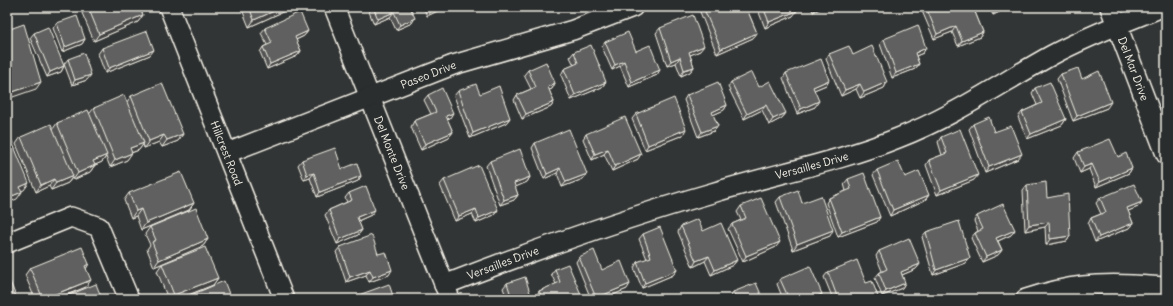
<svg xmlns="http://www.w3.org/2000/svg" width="1173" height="306" font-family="Delius,sans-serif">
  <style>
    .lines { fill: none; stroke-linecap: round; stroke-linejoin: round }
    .minor-casing { stroke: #f4f1e8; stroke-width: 22 }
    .minor { stroke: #2a2d2e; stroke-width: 19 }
    .wall { fill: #525352; stroke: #f4f1e8 }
    .shaded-wall { fill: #424342; stroke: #f4f1e8 }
    .building { fill: #5f605f; stroke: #f4f1e8 }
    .labels { text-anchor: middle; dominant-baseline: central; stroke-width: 3; stroke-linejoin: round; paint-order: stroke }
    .street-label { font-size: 11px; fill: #f4f1e8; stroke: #2a2d2e }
  </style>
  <rect width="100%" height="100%" fill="#323535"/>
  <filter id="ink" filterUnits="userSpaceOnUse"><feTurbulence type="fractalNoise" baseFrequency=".025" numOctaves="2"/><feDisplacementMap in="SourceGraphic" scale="8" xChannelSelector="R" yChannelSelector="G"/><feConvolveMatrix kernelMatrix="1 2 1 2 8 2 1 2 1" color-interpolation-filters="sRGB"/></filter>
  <g filter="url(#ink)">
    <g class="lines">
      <defs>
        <g id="minor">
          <path id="s1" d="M169,7L284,299"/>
          <path id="s2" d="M334,7L450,299"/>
          <path id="s3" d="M1110,7L1166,154"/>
          <path id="s4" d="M227,153L453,65L573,30L633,7"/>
          <path d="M7,243L71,217L99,227L129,299"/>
          <path id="s5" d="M444,285C532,251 621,219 712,193C774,174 838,162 898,138C953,117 1001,83 1052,55C1087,36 1125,22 1162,7"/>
          <path d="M1026,299C1045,293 1064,288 1083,286C1110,283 1139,285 1166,287"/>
        </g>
      </defs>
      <use href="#minor" class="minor-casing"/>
      <use href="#minor" class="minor"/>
    </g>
    <g class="wall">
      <path d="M87,7H139L143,15L138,22L94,41L82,13Z"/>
      <path d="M241,7H292L291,8L249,27Z"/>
      <path d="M367,7H410L412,23L396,30L390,17L374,24Z"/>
      <path d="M423,7H446L427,16Z"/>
      <path d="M698,7H746L757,33L753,38L717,54Z"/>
      <path d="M760,7H795L793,16L765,28L758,10Z"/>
      <path d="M811,7H824L813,12Z"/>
      <path d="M924,7H973L983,32L980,37L958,46L952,32L934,39L922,11Z"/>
      <path d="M989,7H1010L993,15Z"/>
      <path d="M57,23L85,39L82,44L62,52L53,28Z"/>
      <path d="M265,28L308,31L304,36L296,40L301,51L297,56L267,69L260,52L263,47L267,45L261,33Z"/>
      <path d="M660,28L700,51L690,55L694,67L690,72L681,76L676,63L667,66L656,33Z"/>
      <path d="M34,33L64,66L61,72L47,77L30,38Z"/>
      <path d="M884,39L923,53L916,56L919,64L915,69L892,78L880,44Z"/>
      <path d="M605,42L636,51L657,75L629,87L620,66L612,70L602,47Z"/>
      <path d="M102,48L150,55L105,73L98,54Z"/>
      <path d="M574,52L606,82L602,87L571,100L561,75L564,69L574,65L570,57Z"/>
      <path d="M829,54L853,55L887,82L884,88L860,98L856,89L841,96L826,59Z"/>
      <path d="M68,59L87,80L72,85L64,64Z"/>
      <path d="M528,70L555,83L552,89L549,90L554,102L551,107L522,119L514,100L517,95L531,89L524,75Z"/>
      <path d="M786,73L826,85L814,90L815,107L797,114L783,78Z"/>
      <path d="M1061,74L1082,79L1107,108L1073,121L1057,79Z"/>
      <path d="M731,82L759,87L786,113L782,118L769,125L762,110L744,119L728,87Z"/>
      <path d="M1035,88L1066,119L1062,125L1027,139L1018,117L1022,112L1037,105L1032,93Z"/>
      <path d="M458,91L480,94L510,118L506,123L470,138L454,96Z"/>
      <path d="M428,95L450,118L447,119L453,132L449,137L421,150L411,127L414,121L431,114L424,100Z"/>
      <path d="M687,95L727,105L724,110L713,115L718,126L714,131L698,137L684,100Z"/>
      <path d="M131,96L183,134L178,141L162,147L159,142L144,148L143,144L139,150L131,153L127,160L110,167L106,157L102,162L95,165L90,172L73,180L72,178L68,183L51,190L49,186L36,192L16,144L21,137L53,129L57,123L90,113L94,108L127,102Z"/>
      <path d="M636,114L683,135L645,150L632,119Z"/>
      <path d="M973,124L994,132L1018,159L985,173L969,129Z"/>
      <path d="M586,134L638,159L612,171L604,154L592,160L583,139Z"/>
      <path d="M941,137L974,180L937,195L926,165L929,160L942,155L938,142Z"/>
      <path d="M535,143L583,179L562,187L557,173L544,179L532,148Z"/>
      <path d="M1078,152L1118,157L1132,168L1129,173L1096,187L1089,169L1080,173L1074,158Z"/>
      <path d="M302,160L342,169L361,176L358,181L317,197L310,178L304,180L298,165Z"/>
      <path d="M490,161L530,177L527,182L515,187L518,195L514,200L500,205L486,166Z"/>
      <path d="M877,170L905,177L929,195L925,200L890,216L873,175Z"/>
      <path d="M848,179L880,217L877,222L838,237L826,203L829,198L846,191L844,184Z"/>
      <path d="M444,180L498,210L494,215L476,223L472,214L455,221L440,185Z"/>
      <path d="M1027,185L1047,198L1070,236L1067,241L1046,245L1045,227L1025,231L1023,190Z"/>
      <path d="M129,193L194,203L189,210L141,230L136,216L131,218L124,200Z"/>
      <path d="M349,193L371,215L358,221L362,230L358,235L337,244L325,215L329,210L347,202L345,198Z"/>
      <path d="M780,197L802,203L830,236L793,250L776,202Z"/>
      <path d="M1100,198L1138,207L1128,211L1133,223L1129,228L1095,242L1088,224L1091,218L1101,214L1096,203Z"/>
      <path d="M741,206L776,247L743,262L728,229L732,224L741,220L737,212Z"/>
      <path d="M977,216L1015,230L1011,235L998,241L1002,250L998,255L982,262L971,238L975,233L978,231L974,221Z"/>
      <path d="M681,226L703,231L737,260L733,265L711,275L705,261L693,267L678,232Z"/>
      <path d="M150,227L208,239L203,246L154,267L147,249L150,245L145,234Z"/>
      <path d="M926,232L970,258L966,263L933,275L922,237Z"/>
      <path d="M643,234L677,270L673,275L642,288L634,268L637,262L647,259L639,239Z"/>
      <path d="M340,247L378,254L389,275L369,282L366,275L346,282L336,252Z"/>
      <path d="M879,251L920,264L916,269L902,275L905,283L902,288L882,296L875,278L879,273L882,271L876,256Z"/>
      <path d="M579,257L602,270L627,289L603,299H591L576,262Z"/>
      <path d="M89,264L86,269V287L56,299H35L25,275L30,268Z"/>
      <path d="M162,264L218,278L213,285L178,299H168L157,271Z"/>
      <path d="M555,269L583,299H537L536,297L539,291L556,284L551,274Z"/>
      <path d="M828,272L866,283L879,299H833L824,277Z"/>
      <path d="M780,279L822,294L819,299H783L777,284Z"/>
      <path d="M507,283L532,299H507L503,288Z"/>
      <path d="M733,292L763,299H730V298Z"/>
    </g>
    <g class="shaded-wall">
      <path d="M283,7H292L291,8L249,27L254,20Z"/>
      <path d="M438,7H446L427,16L431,10Z"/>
      <path d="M817,7H824L813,12Z"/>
      <path d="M1002,7H1010L993,15L996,10Z"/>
      <path d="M797,11L793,16L765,28L769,22Z"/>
      <path d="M394,12L390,17L374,24L378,19Z"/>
      <path d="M143,15L138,22L94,41L99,34Z"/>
      <path d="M415,18L412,23L396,30L400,25Z"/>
      <path d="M956,26L952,32L934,39L937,34Z"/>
      <path d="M308,31L304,36L291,42L295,37Z"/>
      <path d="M983,32L980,37L958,46L962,41Z"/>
      <path d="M757,33L753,38L717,54L721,49Z"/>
      <path d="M85,39L82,44L62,52L65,47Z"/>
      <path d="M704,46L700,51L685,57L689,52Z"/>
      <path d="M926,48L923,53L911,58L915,53Z"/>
      <path d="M154,50L150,55L105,73L109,68Z"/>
      <path d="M301,51L297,56L267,69L270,64Z"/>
      <path d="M680,57L676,63L667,66L671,61Z"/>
      <path d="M624,61L620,66L612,70L615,65Z"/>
      <path d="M919,64L915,69L892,78L896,73Z"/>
      <path d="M64,66L61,72L47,77L50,72Z"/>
      <path d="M694,67L690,72L681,76L684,70Z"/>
      <path d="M660,70L657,75L629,87L632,82Z"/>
      <path d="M91,75L87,80L72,85L75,80Z"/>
      <path d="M829,80L826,85L809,92L813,87Z"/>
      <path d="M41,82L36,89L7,99V94Z"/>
      <path d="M606,82L602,87L571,100L575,95Z"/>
      <path d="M887,82L884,88L860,98L864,92Z"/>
      <path d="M555,83L552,89L544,92L548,87Z"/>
      <path d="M860,84L856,89L841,96L845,90Z"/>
      <path d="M819,101L815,107L797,114L801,109Z"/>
      <path d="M554,102L551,107L522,119L526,114Z"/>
      <path d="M1111,102L1107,108L1073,121L1077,116Z"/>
      <path d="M727,105L724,110L708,117L712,112Z"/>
      <path d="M766,105L762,110L744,119L747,114Z"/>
      <path d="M453,113L450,118L442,121L446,116Z"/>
      <path d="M786,113L782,118L769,125L773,119Z"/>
      <path d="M510,118L506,123L470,138L473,133Z"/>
      <path d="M1066,119L1062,125L1027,139L1031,134Z"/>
      <path d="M718,126L714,131L698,137L702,132Z"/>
      <path d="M686,129L683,135L645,150L648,145Z"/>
      <path d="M453,132L449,137L421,150L425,144Z"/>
      <path d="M183,134L178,141L162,147L167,140Z"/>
      <path d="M164,135L159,142L144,148L149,141Z"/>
      <path d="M144,143L139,150L125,155L130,148Z"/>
      <path d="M608,149L604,154L592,160L595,154Z"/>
      <path d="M132,153L127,160L110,167L115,160Z"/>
      <path d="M641,154L638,159L612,171L615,166Z"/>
      <path d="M1022,154L1018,159L985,173L989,167Z"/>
      <path d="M107,155L102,162L88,168L93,161Z"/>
      <path d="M1092,164L1089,169L1080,173L1084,167Z"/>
      <path d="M95,165L90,172L73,180L78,173Z"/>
      <path d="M560,168L557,173L544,179L547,174Z"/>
      <path d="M1132,168L1129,173L1096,187L1100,182Z"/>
      <path d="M314,173L310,178L304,180L307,175Z"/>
      <path d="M587,174L583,179L562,187L566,182Z"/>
      <path d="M978,175L974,180L937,195L941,190Z"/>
      <path d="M73,176L68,183L51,190L56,183Z"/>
      <path d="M361,176L358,181L317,197L320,192Z"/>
      <path d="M530,177L527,182L511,189L514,183Z"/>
      <path d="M54,179L49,186L36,192L41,185Z"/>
      <path d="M29,183L24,190L15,194L20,187Z"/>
      <path d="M22,192L17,199L7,203V198Z"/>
      <path d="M518,195L514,200L500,205L504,200Z"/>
      <path d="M929,195L925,200L890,216L893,210Z"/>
      <path d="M1142,202L1138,207L1123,213L1127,208Z"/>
      <path d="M194,203L189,210L141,230L146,223Z"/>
      <path d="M141,209L136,216L131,218L136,211Z"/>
      <path d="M476,209L472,214L455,221L459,216Z"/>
      <path d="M375,210L371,215L353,223L357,217Z"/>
      <path d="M498,210L494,215L476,223L479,218Z"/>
      <path d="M880,217L877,222L838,237L842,232Z"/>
      <path d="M1049,222L1045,227L1025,231L1029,225Z"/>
      <path d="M1133,223L1129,228L1095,242L1099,237Z"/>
      <path d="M362,230L358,235L337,244L340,239Z"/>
      <path d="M833,230L830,236L793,250L797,244Z"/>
      <path d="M1015,230L1011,235L993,243L996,238Z"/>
      <path d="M1070,236L1067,241L1046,245L1050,239Z"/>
      <path d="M208,239L203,246L154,267L159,260Z"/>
      <path d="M780,242L776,247L743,262L746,256Z"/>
      <path d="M1002,250L998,255L982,262L986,257Z"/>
      <path d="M709,256L705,261L693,267L696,261Z"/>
      <path d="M970,258L966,263L933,275L936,270Z"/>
      <path d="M737,260L733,265L711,275L715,270Z"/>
      <path d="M920,264L916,269L897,277L901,272Z"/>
      <path d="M370,270L366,275L346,282L350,277Z"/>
      <path d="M392,270L389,275L369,282L373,277Z"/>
      <path d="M677,270L673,275L642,288L645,283Z"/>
      <path d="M218,278L213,285L178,299H172L174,295Z"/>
      <path d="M91,280L86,287L56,299H44Z"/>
      <path d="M905,283L902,288L882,296L886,291Z"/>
      <path d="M630,284L627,289L603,299H595L596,298Z"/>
      <path d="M822,294L819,299H811Z"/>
    </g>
    <g class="building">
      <path d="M88,7H139L143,15L99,34Z"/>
      <path d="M249,7H283L254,20Z"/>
      <path d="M373,7H410L415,18L400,25L394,12L378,19Z"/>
      <path d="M429,7H438L431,10Z"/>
      <path d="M703,7H746L757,33L721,49Z"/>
      <path d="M763,7H795L797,11L769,22Z"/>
      <path d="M926,7H973L983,32L962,41L956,26L937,34Z"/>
      <path d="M995,7H1002L996,10Z"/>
      <path d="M300,12L308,31L295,37L301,51L270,64L263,47L272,43L265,28Z"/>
      <path d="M693,15L704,46L689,52L694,67L684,70L680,57L671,61L660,28Z"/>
      <path d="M77,16L85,39L65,47L57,23Z"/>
      <path d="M24,24L41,82L7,94V30Z"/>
      <path d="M918,25L926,48L915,53L919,64L896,73L884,39Z"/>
      <path d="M48,27L64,66L50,72L34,33Z"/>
      <path d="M147,31L154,50L109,68L102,48Z"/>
      <path d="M628,32L636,51L650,45L660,70L632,82L624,61L615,65L605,42Z"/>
      <path d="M591,45L606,82L575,95L564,69L578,63L574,52Z"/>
      <path d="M849,46L853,55L872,46L887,82L864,92L860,84L845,90L829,54Z"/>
      <path d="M84,53L91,75L75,80L68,59Z"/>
      <path d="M821,59L829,80L813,87L819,101L801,109L786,73Z"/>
      <path d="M546,62L555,83L548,87L554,102L526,114L517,95L536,87L528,70Z"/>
      <path d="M1078,68L1082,79L1099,71L1111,102L1077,116L1061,74Z"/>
      <path d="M752,72L759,87L770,81L786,113L773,119L766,105L747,114L731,82Z"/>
      <path d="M718,82L727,105L712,112L718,126L702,132L687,95Z"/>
      <path d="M1050,82L1066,119L1031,134L1022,112L1042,103L1035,88Z"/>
      <path d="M162,83L183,134L167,140L164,135L149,141L131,96Z"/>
      <path d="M476,84L480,94L499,86L510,118L473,133L458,91Z"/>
      <path d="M442,88L453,113L446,116L453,132L425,144L414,121L436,112L428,95Z"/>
      <path d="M124,95L144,143L130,148L132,153L115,160L94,108Z"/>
      <path d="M674,98L686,129L648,145L636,114Z"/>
      <path d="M88,110L107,155L93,161L95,165L78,173L57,123Z"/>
      <path d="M625,117L641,154L615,166L608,149L595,154L586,134Z"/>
      <path d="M989,117L994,132L1011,126L1022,154L989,167L973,124Z"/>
      <path d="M51,124L73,176L56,183L54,179L41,185L21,137Z"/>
      <path d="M569,129L587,174L566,182L560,168L547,174L535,143Z"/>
      <path d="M960,129L978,175L941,190L929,160L947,153L941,137Z"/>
      <path d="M11,139L29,183L20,187L22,192L7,198V141Z"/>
      <path d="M1110,139L1118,157L1126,153L1132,168L1100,182L1092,164L1084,167L1078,152Z"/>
      <path d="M335,148L342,169L357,163L361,176L320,192L314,173L307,175L302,160Z"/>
      <path d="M520,149L530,177L514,183L518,195L504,200L490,161Z"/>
      <path d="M898,161L905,177L919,171L929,195L893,210L877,170Z"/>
      <path d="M479,165L498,210L479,218L476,209L459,216L444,180Z"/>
      <path d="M181,172L194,203L146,223L141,209L136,211L129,193Z"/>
      <path d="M864,173L880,217L842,232L829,198L851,189L848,179Z"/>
      <path d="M1046,182L1047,198L1068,194L1070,236L1050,239L1049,222L1029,225L1027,185Z"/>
      <path d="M1134,184L1142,202L1127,208L1133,223L1099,237L1091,218L1106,212L1100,198Z"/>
      <path d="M366,186L375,210L357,217L362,230L340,239L329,210L352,200L349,193Z"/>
      <path d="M798,190L802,203L821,196L833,230L797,244L780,197Z"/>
      <path d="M761,198L780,242L746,256L732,224L746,218L741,206Z"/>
      <path d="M1003,204L1015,230L996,238L1002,250L986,257L975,233L983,229L977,216Z"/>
      <path d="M196,208L208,239L159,260L152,242L156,240L150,227Z"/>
      <path d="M698,219L703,231L721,223L737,260L715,270L709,256L696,261L681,226Z"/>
      <path d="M959,221L970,258L936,270L926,232Z"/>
      <path d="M660,227L677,270L645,283L637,262L651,257L643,234Z"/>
      <path d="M372,235L378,254L386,252L392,270L373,277L370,270L350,277L340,247Z"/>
      <path d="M909,238L920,264L901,272L905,283L886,291L879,273L887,269L879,251Z"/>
      <path d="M82,247L89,264L85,266L91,280L43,299L30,268Z"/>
      <path d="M205,247L218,278L174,295L162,264Z"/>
      <path d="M594,250L602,270L621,261L630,284L596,298L579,257Z"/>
      <path d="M857,260L866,283L872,281L879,299H860V296L853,299H838L828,272Z"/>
      <path d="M568,264L583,299H543L539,291L560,282L555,269Z"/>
      <path d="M810,266L822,294L811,299H789L780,279Z"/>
      <path d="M7,277H8L17,299H7Z"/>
      <path d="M525,277L532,299H512L507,283Z"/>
      <path d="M224,281L231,299H182Z"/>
      <path d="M756,283L763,299H736L733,292Z"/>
      <path d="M96,284L102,299H59Z"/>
      <path d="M389,284L394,299H357L356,296Z"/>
      <path d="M410,296V299H402Z"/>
    </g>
  </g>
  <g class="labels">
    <g class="street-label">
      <text stroke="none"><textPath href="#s3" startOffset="66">Del Mar Drive</textPath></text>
      <text stroke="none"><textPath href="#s4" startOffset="216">Paseo Drive</textPath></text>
      <text stroke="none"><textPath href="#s1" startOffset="157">Hillcrest Road</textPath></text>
      <text stroke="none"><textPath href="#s2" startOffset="157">Del Monte Drive</textPath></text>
      <text stroke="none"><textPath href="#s5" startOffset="387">Versailles Drive</textPath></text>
      <text stroke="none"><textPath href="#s5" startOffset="63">Versailles Drive</textPath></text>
    </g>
  </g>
  <rect width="1173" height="306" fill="none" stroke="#2a2d2e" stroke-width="24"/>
  <rect x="12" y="12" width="1149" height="282" fill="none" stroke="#f4f1e8" stroke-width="1.5" filter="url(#ink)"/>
</svg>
